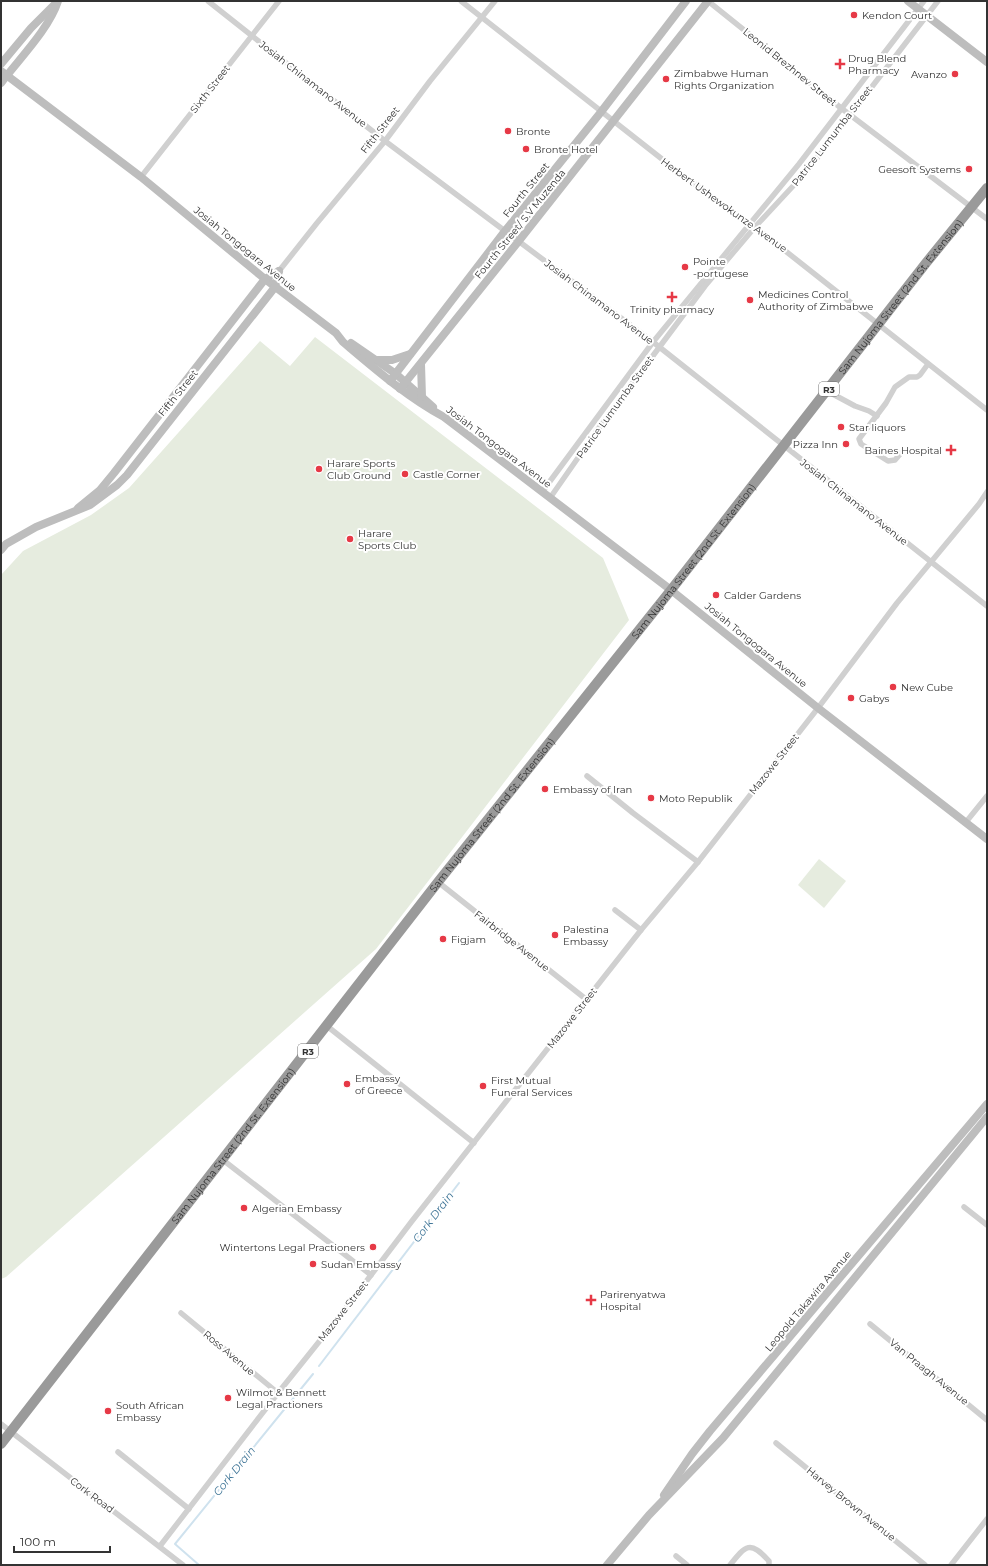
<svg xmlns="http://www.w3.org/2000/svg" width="988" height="1566" font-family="Montserrat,sans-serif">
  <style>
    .green { fill: #e6ecdf }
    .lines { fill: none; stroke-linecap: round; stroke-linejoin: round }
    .stream { stroke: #cfe2ee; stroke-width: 2 }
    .street { stroke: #d0d0d0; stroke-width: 5.5 }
    .secondary { stroke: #bdbdbd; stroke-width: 8 }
    .highway { stroke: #9a9a9a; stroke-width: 10 }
    .poi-dot { fill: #e63946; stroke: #fff; stroke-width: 1.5 }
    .labels { text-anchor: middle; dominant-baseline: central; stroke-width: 4; stroke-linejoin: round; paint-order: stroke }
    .shield { fill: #fff; stroke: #707070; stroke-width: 1 }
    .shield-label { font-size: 9px; font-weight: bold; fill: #333 }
    .poi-label { font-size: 10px; fill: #333; stroke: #fff; text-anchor: start }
    .street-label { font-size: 10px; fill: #333; stroke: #fff }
    .water-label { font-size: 11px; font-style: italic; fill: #3f7597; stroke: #fff }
  </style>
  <rect width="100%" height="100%" fill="#fff"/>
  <g class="green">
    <path d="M315,337L603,558L629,620L376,949L6,1277L1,1279V575L23,551L91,515L129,488L260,341L290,366Z"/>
    <path d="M819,859L846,881L824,908L798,885Z"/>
  </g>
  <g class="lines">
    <g class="stream">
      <path d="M319,1366L459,1183"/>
      <path d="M199,1565L175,1544L313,1374"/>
    </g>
    <g class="street">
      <path d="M208,1L385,141L653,342L987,606"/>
      <path d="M461,1L681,174L750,224L755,227L987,410"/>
      <path d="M708,1L841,108L987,219"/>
      <path d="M141,177L279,1"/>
      <path d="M279,271L317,223L385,141L430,81L495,1"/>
      <path d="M827,391L855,406L869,411L877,416"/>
      <path d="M901,453L895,460L888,461L861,444L859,439L886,403L895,387L909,377H917L920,375L928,364"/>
      <path d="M542,492L653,342L799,164L924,1"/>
      <path d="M550,498L596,432L705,286L755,227L807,171L938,1"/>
      <path d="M587,776L633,813L698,862"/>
      <path d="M966,822L987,796"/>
      <path d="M438,882L587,1000"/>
      <path d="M615,910L641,930"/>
      <path d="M327,1026L474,1143"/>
      <path d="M223,1160L371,1275"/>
      <path d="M964,1207L987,1225"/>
      <path d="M181,1313L278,1393"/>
      <path d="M870,1324L987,1420"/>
      <path d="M1,1424L183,1565"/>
      <path d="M776,1443L925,1565"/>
      <path d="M118,1452L189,1509"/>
      <path d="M160,1546L278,1393L346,1308L412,1221L641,930L698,862L818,708L897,603L979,504L987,492"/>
      <path d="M676,1556L687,1565"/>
      <path d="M730,1565C746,1545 750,1540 769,1561V1565"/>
      <path d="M951,1565L987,1519"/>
    </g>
    <g class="secondary">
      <path d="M908,1L987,62"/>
      <path d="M1,64L31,28L56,3"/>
      <path d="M1,71L141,177L265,279L336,333L343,342C375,369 407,397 444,417L671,590L818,708L987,839"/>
      <path d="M1,83C19,59 49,29 58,1"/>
      <path d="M351,343L396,374L433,407"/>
      <path d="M378,360H392L410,354"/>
      <path d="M421,364L422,397"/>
      <path d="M390,381L505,231L601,112L686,1"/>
      <path d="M400,389L518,242L708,1"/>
      <path d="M78,508L100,490L114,473L265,279L279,271"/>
      <path d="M1,550L6,544L36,527L90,505L117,485L127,475L275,287L279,271"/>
      <path d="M664,1495L692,1454L710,1431L987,1104"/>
      <path d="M607,1565L649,1515L723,1438L987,1117"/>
    </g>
    <path class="highway" id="s1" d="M1,1444L438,882L671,590L926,263L987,188"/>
  </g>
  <g class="poi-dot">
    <circle cx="854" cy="15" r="4"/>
    <path d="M838 58h4v4h4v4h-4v4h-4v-4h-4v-4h4z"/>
    <circle cx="955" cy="74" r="4"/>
    <circle cx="666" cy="79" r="4"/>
    <circle cx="508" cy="131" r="4"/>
    <circle cx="526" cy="149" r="4"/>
    <circle cx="969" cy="169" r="4"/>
    <circle cx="685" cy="267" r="4"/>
    <path d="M670 291h4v4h4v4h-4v4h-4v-4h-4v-4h4z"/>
    <circle cx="750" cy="300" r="4"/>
    <circle cx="841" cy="427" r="4"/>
    <circle cx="846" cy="444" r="4"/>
    <path d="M949 444h4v4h4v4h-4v4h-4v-4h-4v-4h4z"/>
    <circle cx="319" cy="469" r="4"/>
    <circle cx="405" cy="474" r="4"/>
    <circle cx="350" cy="539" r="4"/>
    <circle cx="716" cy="595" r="4"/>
    <circle cx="893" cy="687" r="4"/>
    <circle cx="851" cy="698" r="4"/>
    <circle cx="545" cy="789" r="4"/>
    <circle cx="651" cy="798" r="4"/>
    <circle cx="555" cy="935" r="4"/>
    <circle cx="443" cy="939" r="4"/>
    <circle cx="347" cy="1084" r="4"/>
    <circle cx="483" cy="1086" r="4"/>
    <circle cx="244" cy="1208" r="4"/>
    <circle cx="373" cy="1247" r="4"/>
    <circle cx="313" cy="1264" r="4"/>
    <path d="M589 1294h4v4h4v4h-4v4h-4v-4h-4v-4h4z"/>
    <circle cx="228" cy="1398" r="4"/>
    <circle cx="108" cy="1411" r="4"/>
  </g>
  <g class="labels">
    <g class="shield">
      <rect x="819" y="382" width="20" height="14" rx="3"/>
      <rect x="298" y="1044" width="20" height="14" rx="3"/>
    </g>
    <g class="shield-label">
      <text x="829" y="389">R3</text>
      <text x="308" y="1051">R3</text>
    </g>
    <g class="poi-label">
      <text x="862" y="15">Kendon Court</text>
      <text x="848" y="58">Drug Blend<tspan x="848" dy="12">Pharmacy</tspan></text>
      <text x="674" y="73">Zimbabwe Human<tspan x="674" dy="12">Rights Organization</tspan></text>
      <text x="947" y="74" text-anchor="end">Avanzo</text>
      <text x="516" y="131">Bronte</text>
      <text x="534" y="149">Bronte Hotel</text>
      <text x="961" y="169" text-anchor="end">Geesoft Systems</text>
      <text x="693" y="261">Pointe<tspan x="693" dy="12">-portugese</tspan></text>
      <text x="758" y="294">Medicines Control<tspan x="758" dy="12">Authority of Zimbabwe</tspan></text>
      <text x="672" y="309" text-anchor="middle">Trinity pharmacy</text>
      <text x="849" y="427">Star liquors</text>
      <text x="838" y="444" text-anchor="end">Pizza Inn</text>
      <text x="942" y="450" text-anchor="end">Baines Hospital</text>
      <text x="327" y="463">Harare Sports<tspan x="327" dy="12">Club Ground</tspan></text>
      <text x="413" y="474">Castle Corner</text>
      <text x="358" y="533">Harare<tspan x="358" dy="12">Sports Club</tspan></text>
      <text x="724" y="595">Calder Gardens</text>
      <text x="901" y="687">New Cube</text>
      <text x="859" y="698">Gabys</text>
      <text x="553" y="789">Embassy of Iran</text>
      <text x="659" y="798">Moto Republik</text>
      <text x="563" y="929">Palestina<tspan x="563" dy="12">Embassy</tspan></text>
      <text x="451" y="939">Figjam</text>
      <text x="355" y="1078">Embassy<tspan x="355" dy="12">of Greece</tspan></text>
      <text x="491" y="1080">First Mutual<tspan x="491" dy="12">Funeral Services</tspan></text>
      <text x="252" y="1208">Algerian Embassy</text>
      <text x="365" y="1247" text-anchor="end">Wintertons Legal Practioners</text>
      <text x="321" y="1264">Sudan Embassy</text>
      <text x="600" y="1294">Parirenyatwa<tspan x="600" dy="12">Hospital</tspan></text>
      <text x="236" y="1392">Wilmot &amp; Bennett<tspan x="236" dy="12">Legal Practioners</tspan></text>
      <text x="116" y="1405">South African<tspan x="116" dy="12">Embassy</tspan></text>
    </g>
    <g class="street-label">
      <text transform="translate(790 67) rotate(39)">Leonid Brezhnev Street</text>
      <text transform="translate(313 84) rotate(38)">Josiah Chinamano Avenue</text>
      <text transform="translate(210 89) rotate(-52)">Sixth Street</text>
      <text transform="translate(380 130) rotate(-52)">Fifth Street</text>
      <text transform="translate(832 136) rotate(-52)">Patrice Lumumba Street</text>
      <text transform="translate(526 190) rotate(-51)">Fourth Street</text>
      <text transform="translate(724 205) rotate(36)">Herbert Ushewokunze Avenue</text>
      <text transform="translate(520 224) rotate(-51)">Fourth Street/ S.V Muzenda</text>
      <text transform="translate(245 249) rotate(39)">Josiah Tongogara Avenue</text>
      <text stroke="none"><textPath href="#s1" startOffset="1458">Sam Nujoma Street (2nd St. Extension)</textPath></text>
      <text transform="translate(599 302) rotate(37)">Josiah Chinamano Avenue</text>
      <text transform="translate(178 393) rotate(-51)">Fifth Street</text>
      <text transform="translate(615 407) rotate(-54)">Patrice Lumumba Street</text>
      <text transform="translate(499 447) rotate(37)">Josiah Tongogara Avenue</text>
      <text transform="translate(854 502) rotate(38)">Josiah Chinamano Avenue</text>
      <text stroke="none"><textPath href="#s1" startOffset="1122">Sam Nujoma Street (2nd St. Extension)</textPath></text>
      <text transform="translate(756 645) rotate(39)">Josiah Tongogara Avenue</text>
      <text transform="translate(774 764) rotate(-52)">Mazowe Street</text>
      <text stroke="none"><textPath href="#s1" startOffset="798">Sam Nujoma Street (2nd St. Extension)</textPath></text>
      <text transform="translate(512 941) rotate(38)">Fairbridge Avenue</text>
      <text transform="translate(572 1018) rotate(-52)">Mazowe Street</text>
      <text stroke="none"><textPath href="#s1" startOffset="378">Sam Nujoma Street (2nd St. Extension)</textPath></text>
      <text transform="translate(808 1301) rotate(-50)">Leopold Takawira Avenue</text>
      <text transform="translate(343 1311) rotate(-52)">Mazowe Street</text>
      <text transform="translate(229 1353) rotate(40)">Ross Avenue</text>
      <text transform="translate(929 1372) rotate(39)">Van Praagh Avenue</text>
      <text transform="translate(92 1495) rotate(37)">Cork Road</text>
      <text transform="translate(851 1504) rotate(39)">Harvey Brown Avenue</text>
    </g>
    <g class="water-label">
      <text transform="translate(433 1217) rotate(-53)">Cork Drain</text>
      <text transform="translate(234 1471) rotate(-51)">Cork Drain</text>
    </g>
  </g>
  <rect width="988" height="1566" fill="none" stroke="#333333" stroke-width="4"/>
  <path d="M14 1546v6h96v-6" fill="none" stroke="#333333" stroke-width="2"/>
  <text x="20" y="1546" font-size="12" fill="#333333" stroke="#ffffff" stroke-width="3" paint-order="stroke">100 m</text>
</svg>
